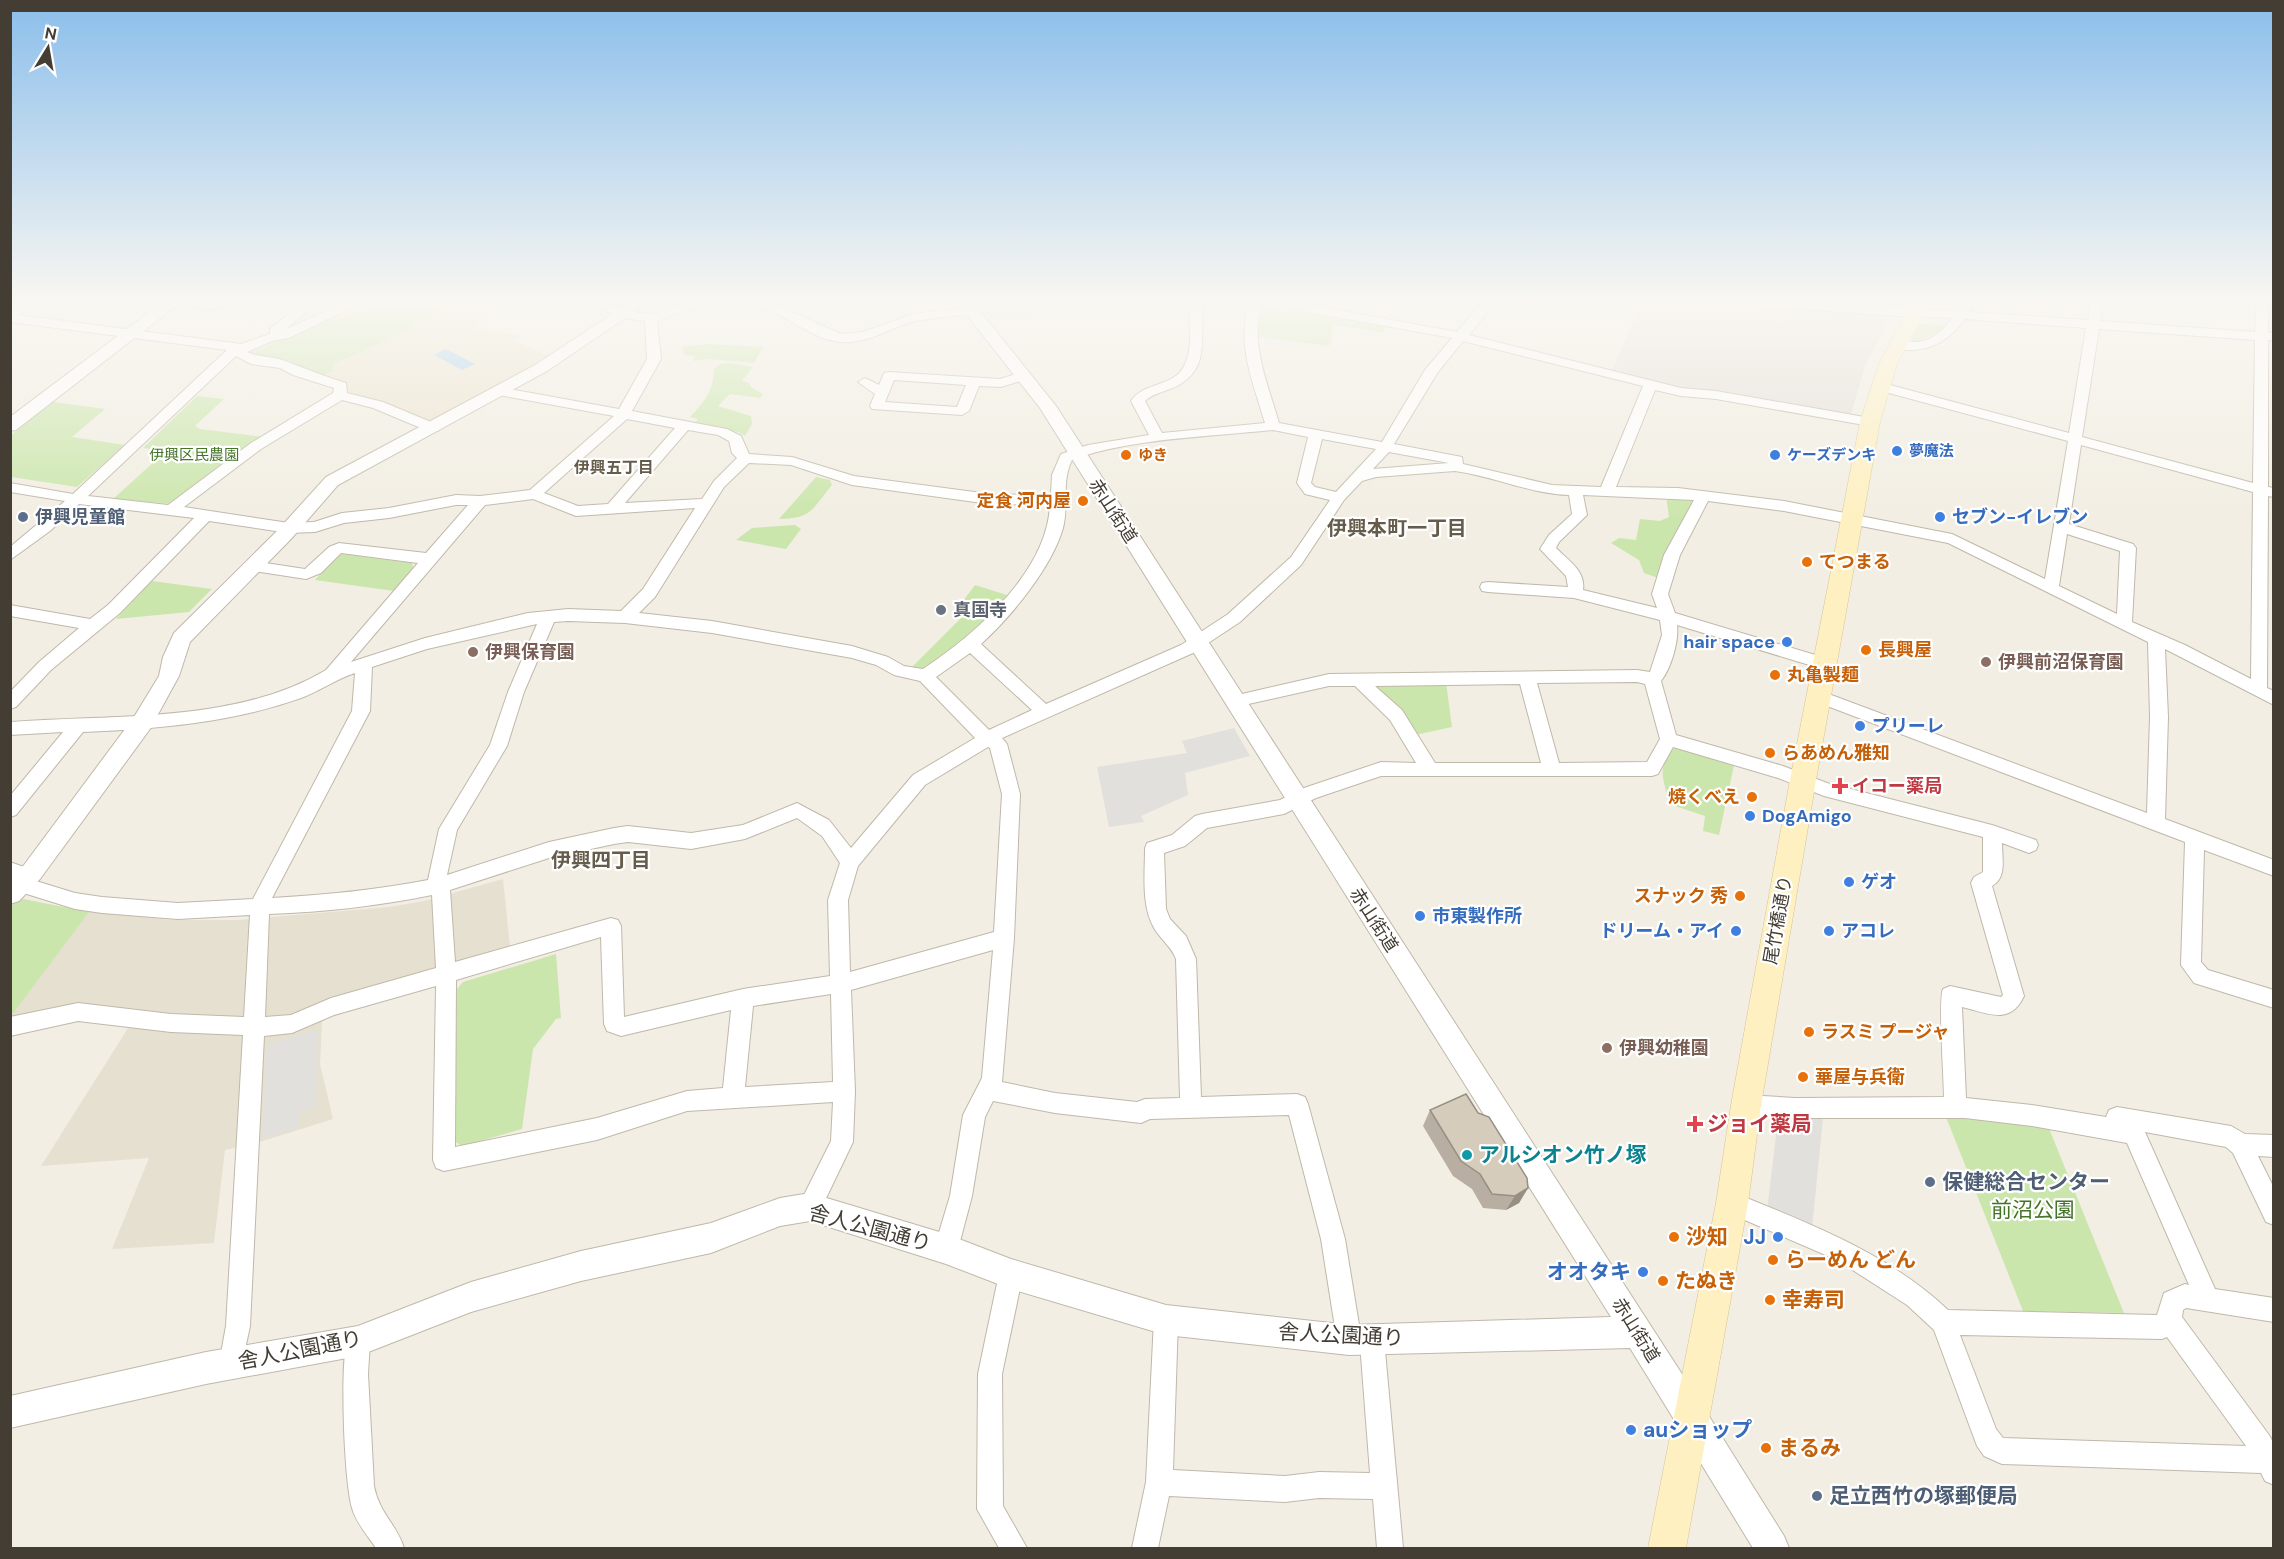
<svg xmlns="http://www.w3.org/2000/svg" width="2284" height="1559" font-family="'DM Sans','Noto Sans JP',sans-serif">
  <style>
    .residential { fill: #e6e0d1 }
    .industrial { fill: #e4dfd9 }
    .education { fill: #ebe3cd }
    .green { fill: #cbe6ac }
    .parking { fill: #e2e0dc }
    .water { fill: #9fceef }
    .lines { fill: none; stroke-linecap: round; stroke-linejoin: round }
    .minor-casing { stroke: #c0b8a9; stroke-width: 2 }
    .tertiary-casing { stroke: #c0b8a9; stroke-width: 2 }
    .secondary-casing { stroke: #d5c495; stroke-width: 1 }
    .minor { fill: #fff; fill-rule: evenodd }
    .tertiary { fill: #fff; fill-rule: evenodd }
    .secondary { fill: #fef0c1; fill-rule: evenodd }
    .wall { fill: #b8afa2 }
    .shaded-wall { fill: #968f84 }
    .building { fill: #d6ccbc; stroke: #968f84; stroke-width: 1.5 }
    .shop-dot { fill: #3f7fe0; stroke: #fff; stroke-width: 2 }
    .food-dot { fill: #e8710a; stroke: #fff; stroke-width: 2 }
    .service-dot { fill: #5c6f8a; stroke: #fff; stroke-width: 2 }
    .worship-dot { fill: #6b7280; stroke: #fff; stroke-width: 2 }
    .education-dot { fill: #8d6e63; stroke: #fff; stroke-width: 2 }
    .health-dot { fill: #e0444e; stroke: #fff; stroke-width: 2 }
    .culture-dot { fill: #0f9aa8; stroke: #fff; stroke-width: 2 }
    .labels { text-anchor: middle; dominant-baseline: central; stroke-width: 4.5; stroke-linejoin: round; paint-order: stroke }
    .far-shop-label { font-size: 15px; font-weight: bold; fill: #366cbe; stroke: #fff; text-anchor: start }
    .far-park-label { font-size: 15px; fill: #447428; stroke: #fff }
    .far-food-label { font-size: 15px; font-weight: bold; fill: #c56008; stroke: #fff; text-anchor: start }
    .far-neighbourhood-label { font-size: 16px; font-weight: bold; fill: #665c4b; stroke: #fff }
    .food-label { font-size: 18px; font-weight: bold; fill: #c56008; stroke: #fff; text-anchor: start }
    .street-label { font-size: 18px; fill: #433d34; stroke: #fff }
    .service-label { font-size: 18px; font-weight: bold; fill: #4e5e75; stroke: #fff; text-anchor: start }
    .shop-label { font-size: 18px; font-weight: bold; fill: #366cbe; stroke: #fff; text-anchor: start }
    .worship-label { font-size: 18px; font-weight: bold; fill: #5b616d; stroke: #fff; text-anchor: start }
    .education-label { font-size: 18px; font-weight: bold; fill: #785e54; stroke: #fff; text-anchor: start }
    .health-label { font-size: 18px; font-weight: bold; fill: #be3a42; stroke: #fff; text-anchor: start }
    .neighbourhood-label { font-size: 20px; font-weight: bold; fill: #665c4b; stroke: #fff }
    .near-health-label { font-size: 21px; font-weight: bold; fill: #be3a42; stroke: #fff; text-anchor: start }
    .near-culture-label { font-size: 21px; font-weight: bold; fill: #0d838f; stroke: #fff; text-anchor: start }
    .near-service-label { font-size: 21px; font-weight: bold; fill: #4e5e75; stroke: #fff; text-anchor: start }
    .near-park-label { font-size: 21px; fill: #447428; stroke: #fff }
    .near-street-label { font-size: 21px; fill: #433d34; stroke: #fff }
    .near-food-label { font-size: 21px; font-weight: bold; fill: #c56008; stroke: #fff; text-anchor: start }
    .near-shop-label { font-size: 21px; font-weight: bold; fill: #366cbe; stroke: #fff; text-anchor: end }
  </style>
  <rect width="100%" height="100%" fill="#f2eee3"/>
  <path class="residential" d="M503,879L510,947L323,1003L320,1064L333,1119L250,1145L225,1150L214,1243L112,1249L149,1158L41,1166L140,1009L78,1004L11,1018V904L23,899L77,910L171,920H238L389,907L424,901Z"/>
  <path class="industrial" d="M1642,301H1698L1866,313L1889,320L1865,366L1851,414L1722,391L1672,387L1612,371Z"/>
  <path class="education" d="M367,301H510L473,328L520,335L515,341L549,356L432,421L348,392L345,385L249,354L250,352Z"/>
  <g class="green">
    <path d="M377,301H458L448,309L357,354L332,364L334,370L323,375L288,361L263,357L254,352L328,320L334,321Z"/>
    <path d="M1262,301L1299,305L1386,325L1384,333L1334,325L1329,346L1254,336L1257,307Z"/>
    <path d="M1919,324L1948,325L1946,328L1915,343L1911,340Z"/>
    <path d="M707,344L763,347L754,363L708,359L693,361L695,356L685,355L682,347Z"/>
    <path d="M730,363L753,367L742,381L749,383L752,388L763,394L760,398L730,394L718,406L751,416L752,424L745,436L738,432L694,424L698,419L690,417C705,401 713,392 714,369L721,364Z"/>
    <path d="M197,396L224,399L195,426L200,429L264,437L173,504L113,499L166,451L143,448Z"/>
    <path d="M53,402L105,409L72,437L125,445L77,487L11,477V435Z"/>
    <path d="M816,477L830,480L832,485C811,510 813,518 779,519Z"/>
    <path d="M1666,496L1689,497L1693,502L1665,553L1658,578L1644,573L1639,560L1611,543L1619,538L1636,540L1640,519L1660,521L1669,517Z"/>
    <path d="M795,525L801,529L786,549L736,540L752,528Z"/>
    <path d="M343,554L412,563L413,568L394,591L315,580L335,557Z"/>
    <path d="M152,581L212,589L189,612L116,619Z"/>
    <path d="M975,585L1007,595L983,624L927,671L910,669L973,606L963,601Z"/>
    <path d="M1446,682L1452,727L1415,735L1370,683Z"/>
    <path d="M1675,747L1734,765L1719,835L1703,831L1705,816L1669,804C1664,777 1655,770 1675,747Z"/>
    <path d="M23,899L89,912L11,1016V904Z"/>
    <path d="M556,954L561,1018L556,1019L533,1049L522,1129L462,1146L454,1141L457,989L463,982Z"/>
    <path d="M1946,1117L2048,1126L2124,1313L2023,1311Z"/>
  </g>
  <g class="parking">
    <path d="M980,301H1063L1069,310L992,320Z"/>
    <path d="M1234,728L1250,756L1185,773L1188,795L1141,816L1144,822L1109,827L1097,767L1187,753L1182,741Z"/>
    <path d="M318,1029L316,1107L300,1113L299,1127L262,1139L267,1048L271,1043Z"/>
    <path d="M1823,1118L1812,1229L1767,1211L1778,1119Z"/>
  </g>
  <path class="water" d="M446,349L475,364L462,370L434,355Z"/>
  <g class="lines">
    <defs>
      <g id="minor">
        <path d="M22,301H36L18,315L241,344L270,334V329L305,301H318L286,329L349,301H365L289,338L272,341L247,352C261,358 275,356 288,362C307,369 326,377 346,383L347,393L383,402L438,425L440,428L438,431H428L373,408L342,400L261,449L184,507L289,523L314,522L342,513L389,508L456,495L480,496L530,490L614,416L499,395L492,391L494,388L499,387L619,409L647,359L645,321L618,317L586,301H602L625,311L653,314L669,307L703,301H759L772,303L841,334L863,332L913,314L974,307L976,310L974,313C955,317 935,317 915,321C890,328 868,344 841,342C813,340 790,317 765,309C738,301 681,307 657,322L661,359L632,411L727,429L741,436L749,454L792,457L854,476L997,495L1051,494L1052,475L1061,454L1088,445L1149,435L1131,401C1143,382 1174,387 1184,366C1195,345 1186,322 1192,301H1204C1198,329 1212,364 1182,383C1171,391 1154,392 1145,401L1162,433L1265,423C1254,385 1234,339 1251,301H1263C1248,340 1268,384 1279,423L1382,442L1425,370L1452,338L1303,311L1297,307L1280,304L1278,301H1306L1310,305L1457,332L1483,301H1496L1469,335L1681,388L1716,391L1870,418L1877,422L1870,426L1716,399L1681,396L1655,390L1616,487L1678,488L1784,501L1952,534L2045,579L2068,441L1874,389L1872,386L1879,382L2069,433L2086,328L1965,319C1947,344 1923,355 1892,348L1891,345L1892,342C1901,340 1909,342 1917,342C1931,342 1945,329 1952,318L1914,316L1908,312L1910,309L1957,311L1960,301H1972L1969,312L2088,320L2091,301H2103L2100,321L2255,332L2256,301H2268V333H2274V341L2268,340V487L2274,488V497L2268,496L2267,688L2274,691V705L2165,649L2168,717L2165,819L2274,860V876L2204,850L2201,962L2208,970L2274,990V1008L2194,983L2181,965L2185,842L1814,701L1811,697L1814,693L1820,691L1826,693L2147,813L2150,717L2148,642L1948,543L1784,511L1708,501L1680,555L1668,594L1675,613L1832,660L1834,664L1832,668L1826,670L1677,625C1679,641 1671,669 1661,681L1676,735L1783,766L1827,783L1992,825L2036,840L2038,845L2036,850L2029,853L2002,843C2002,860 2007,877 1992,886L2024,996C2010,1026 1988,1013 1962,1007L1966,1098L2032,1105L2106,1117L2109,1110L2117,1107L2231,1126L2245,1134L2274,1135V1157L2258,1156L2274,1188V1225L2266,1222L2233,1153L2226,1147L2145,1132L2215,1289L2274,1298V1322L2186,1308L2183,1310L2182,1317L2269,1435L2274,1444V1485L2265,1481L2261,1473L2002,1464L1984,1456L1977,1446L1934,1330L1907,1305L1837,1260L1724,1211L1721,1203L1724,1195L1732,1192C1808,1223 1888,1253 1948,1310L2157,1315L2164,1293L2185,1284L2189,1285L2127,1143L2032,1126L1965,1118H1795L1746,1115L1738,1112L1735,1105L1738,1098L1746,1095L1795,1098L1944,1097C1944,1079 1938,998 1943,989L1950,986L2001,997L2003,995L1971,883L1974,877L1983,872V837L1824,796L1778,778L1673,747L1658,774L1652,776H1381L1316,798L1284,814L1207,828L1185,846L1164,853L1166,909L1170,919L1186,936L1196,959L1201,1097L1297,1094L1305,1097L1308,1104L1345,1239L1361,1337L1363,1331L1372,1328L1381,1331L1384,1340L1403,1548H1377L1373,1499L1319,1498L1285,1502L1169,1496L1158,1548H1132L1146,1482L1154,1320L1157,1311L1166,1308L1175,1311L1178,1320L1173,1470L1285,1476L1319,1472L1370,1473L1360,1343L1358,1349L1349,1352L1340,1349L1337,1340L1321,1239L1289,1115L1150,1119L1141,1123L1055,1113L993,1101L985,1117L972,1196L958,1249L954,1257L946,1261L938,1257L934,1249L950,1196L963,1115L982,1078L993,950L851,990L855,1091L853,1142L818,1215L810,1218L802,1215L798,1207L831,1141L833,1102L687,1111L597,1140L444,1171L436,1168L433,1160L436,986L334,1015L292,1033L264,1036L250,1326L240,1373L231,1376L222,1373L219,1364L226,1326L243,1035L171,1032L78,1021L10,1036V1017L78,1003L171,1014L244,1017L250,915L178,919L102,913L75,909L14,890L11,884L14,880L10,878V862L35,871L38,877L36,881L75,893L102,897L178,903L253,899L352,711L355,673C336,679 320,691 301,698C231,723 156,729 83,732L16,815L10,817V796L63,732L10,735V722C112,714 236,724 326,670L418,563L341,553L321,573L306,579L248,570L245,566L248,562L253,561L305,569L329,547L339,543L426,553L468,505H456L389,518L344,523L315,532L289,533L209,521L120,613L51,670L16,707L10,709V692L39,662L79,628L10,616V605L90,619L108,605L194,518L79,504L50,531L10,560V547L65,501L10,492V483L73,494L227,350L10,322V309ZM2099,329L2255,340L2253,483L2082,437ZM1463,341L1643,386L1601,487L1552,485L1463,464L1462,457L1394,444L1438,372ZM236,356L251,364L280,368L293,375L334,388L333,393L251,443L168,505L88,496ZM627,419L675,428L608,504L578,506L544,493ZM688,430L718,435L729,441L732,453L737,458L714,481L702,499L625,503ZM1273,430L1308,437L1297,483L1305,494L1330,500L1291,557L1228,614L1181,645L1046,704L981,644C1011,617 1052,567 1063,528C1069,505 1061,482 1072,460C1131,438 1210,437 1273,430ZM1322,439L1376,449L1336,492L1315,487L1311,483ZM2081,445L2253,492L2251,679L2185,645L2132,622L2136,548L2133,544L2069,524ZM1389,452L1449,463L1373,469ZM749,463L791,465L852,485L997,505L1050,503C1049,570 975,635 923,669L904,666L888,657L852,646L712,621L639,613L655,597L724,487ZM1455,471C1493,476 1530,494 1569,495L1572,514L1549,535L1540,549L1566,576L1568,587L1488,582L1482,583L1480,587L1482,591L1488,592L1574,598L1660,620L1662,635L1650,672L1637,670L1329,674L1229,697L1226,701L1229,705L1235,707L1329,686H1355L1390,720L1416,763L1381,762L1304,788L1280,800L1202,814L1195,816L1172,835L1147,843L1145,848C1145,874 1141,905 1154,928C1161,940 1171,946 1176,959L1180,1098L1145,1099L1137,1102L1055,1093L1002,1082L1014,938L1020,794L1007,744L1002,738L1193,653L1240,622L1301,565L1344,500L1362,481L1376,477ZM1583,495L1694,500L1664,555L1652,594L1657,608L1583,590C1586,571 1568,560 1556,548L1559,542L1587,515ZM533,499L576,516L695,508L643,589L621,611L568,609L528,613L425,638L351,662L485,505ZM2067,534L2120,551L2117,614L2059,586ZM568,621L625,623L712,633L852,658L876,665L894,675L920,681L975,738L913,775L851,848L829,820L797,803L743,825L691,833L628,826L614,828L549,842L447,875L457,830L507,746L524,692L554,622ZM537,624L508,692L490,745L439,829L428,880C376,890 325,895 272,898L370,711L372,667L427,649ZM970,653L1032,710L989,730L936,677ZM1637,682L1645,684L1660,739L1647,762L1559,763L1537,683ZM1520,684L1541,763H1435L1402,710L1375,686ZM988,747L990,748L1002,794L994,932L850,972L848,900L858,866L925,785ZM797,818L822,836L840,863L828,900L830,976L743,989L624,1017L621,926L618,920L611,918L455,962L450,890L549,858L614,844L628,842L691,849L745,839ZM432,895L436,968L331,998L291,1015L265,1017L269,914C325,912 378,906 432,895ZM601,937L604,1024L607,1031L621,1036L731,1010L723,1088L687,1091L597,1118L455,1147L456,980ZM831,994L833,1082L745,1087L753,1006ZM1960,1335L2162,1339L2167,1337L2246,1446L2003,1438L1996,1429Z"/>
        <path d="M179,301H216L225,305C217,312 186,308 179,301Z"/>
        <path d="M889,372L1000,379L1022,372L1029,376L1027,379L1001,387L979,386L969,411L962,415L872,409L870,406L875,394L858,382L865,378L879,385L884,373ZM894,380L966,385L957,407L885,402Z"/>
        <path d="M1011,1262L1019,1266L1023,1274L1002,1374L1003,1506L1027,1548H999L977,1509L978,1374L999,1274L1003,1266Z"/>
        <path d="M358,1329L367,1332L370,1341L368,1374L374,1486C379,1513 397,1525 404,1548H376C368,1536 356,1523 352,1508C344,1482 339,1356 349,1332Z"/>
      </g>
      <g id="tertiary">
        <path d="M164,301H182L16,430L10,431V417Z"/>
        <path d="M632,301H650L547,371L338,485L291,539L190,642L179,676L150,729L40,879L19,901L10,904V878L24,865L134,717L159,676L163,657L174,633L277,531L326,477L535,365Z"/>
        <path d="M956,301H972L1056,406L1702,1405L1784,1536L1789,1548H1753L1630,1348L1349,1355L1166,1335L1011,1289L946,1264L810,1221L780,1226L711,1253L581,1281L471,1312L358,1356L206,1384L10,1428V1396L206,1352L358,1326L471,1282L581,1251L711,1223L780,1198L810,1193L946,1234L1011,1259L1166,1305L1349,1325L1611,1317L1040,408Z"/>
        <path d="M1748,301H1821L1914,307L1922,312L1914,317L1756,306Z"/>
      </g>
      <path id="secondary" d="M1912,301H1930L1897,364L1880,422L1816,780L1761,1105L1748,1203L1686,1548H1648L1716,1203L1731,1105L1790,780L1860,422L1879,364Z"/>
    </defs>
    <use href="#minor" class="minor-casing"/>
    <use href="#tertiary" class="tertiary-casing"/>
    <use href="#secondary" class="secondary-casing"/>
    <use href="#minor" class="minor"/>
    <use href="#tertiary" class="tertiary"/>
    <use href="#secondary" class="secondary"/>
  </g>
  <path class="wall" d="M1430,1110L1478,1113L1528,1188L1519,1203L1506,1210L1483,1208L1472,1189L1453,1176L1423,1126Z"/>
  <path class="shaded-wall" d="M1528,1188L1519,1203L1506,1210L1515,1196Z"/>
  <path class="building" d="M1466,1094L1478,1113L1489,1117L1527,1178L1528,1188L1515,1196L1492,1194L1480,1174L1461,1161L1430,1110Z"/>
  <linearGradient id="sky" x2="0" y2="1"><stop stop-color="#8bbeeb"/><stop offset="0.58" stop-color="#f9f7f2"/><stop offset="1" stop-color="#f9f7f2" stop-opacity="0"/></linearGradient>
  <rect width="2284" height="519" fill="url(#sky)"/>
  <g class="shop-dot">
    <circle cx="1897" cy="451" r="6"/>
    <circle cx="1775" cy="455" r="6"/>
    <circle cx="1940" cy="517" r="6"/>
    <circle cx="1787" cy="642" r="6"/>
    <circle cx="1860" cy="726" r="6"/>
    <circle cx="1750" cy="816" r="6"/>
    <circle cx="1849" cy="882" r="6"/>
    <circle cx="1420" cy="916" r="6"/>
    <circle cx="1736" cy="931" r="6"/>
    <circle cx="1829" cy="931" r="6"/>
    <circle cx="1778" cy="1237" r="6"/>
    <circle cx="1643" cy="1272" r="6"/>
    <circle cx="1631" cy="1430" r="6"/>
  </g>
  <g class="food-dot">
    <circle cx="1126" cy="455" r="6"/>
    <circle cx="1083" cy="501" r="6"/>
    <circle cx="1807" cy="562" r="6"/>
    <circle cx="1866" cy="650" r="6"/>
    <circle cx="1775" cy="675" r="6"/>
    <circle cx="1770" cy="753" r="6"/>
    <circle cx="1752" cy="797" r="6"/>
    <circle cx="1740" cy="896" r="6"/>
    <circle cx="1809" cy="1032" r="6"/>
    <circle cx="1803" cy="1077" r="6"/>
    <circle cx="1674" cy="1237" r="6"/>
    <circle cx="1773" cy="1260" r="6"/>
    <circle cx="1663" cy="1281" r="6"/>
    <circle cx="1770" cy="1300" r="6"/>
    <circle cx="1766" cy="1448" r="6"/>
  </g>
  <g class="service-dot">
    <circle cx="23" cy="517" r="6"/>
    <circle cx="1930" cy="1182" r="6"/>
    <circle cx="1817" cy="1496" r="6"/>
  </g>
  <circle class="worship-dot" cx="941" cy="610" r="6"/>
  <g class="education-dot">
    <circle cx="473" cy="652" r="6"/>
    <circle cx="1986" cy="662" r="6"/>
    <circle cx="1607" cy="1048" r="6"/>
  </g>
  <g class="health-dot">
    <path d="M1837 777h6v6h6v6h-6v6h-6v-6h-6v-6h6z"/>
    <path d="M1692 1115h6v6h6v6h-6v6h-6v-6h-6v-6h6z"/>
  </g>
  <circle class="culture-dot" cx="1467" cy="1155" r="6"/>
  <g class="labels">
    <g class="far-shop-label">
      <text x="1909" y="451">夢魔法</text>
      <text x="1787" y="455">ケーズデンキ</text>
    </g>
    <g class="far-park-label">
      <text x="194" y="455">伊興区民農園</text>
    </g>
    <g class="far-food-label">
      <text x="1138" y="455">ゆき</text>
    </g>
    <g class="far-neighbourhood-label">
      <text x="614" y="467">伊興五丁目</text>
    </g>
    <g class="food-label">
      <text x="1071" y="501" text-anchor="end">定食 河内屋</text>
      <text x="1819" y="562">てつまる</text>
      <text x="1878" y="650">長興屋</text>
      <text x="1787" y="675">丸亀製麺</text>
      <text x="1782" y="753">らあめん雅知</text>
      <text x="1740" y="797" text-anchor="end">焼くべえ</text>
      <text x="1728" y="896" text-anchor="end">スナック 秀</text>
      <text x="1821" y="1032">ラスミ プージャ</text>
      <text x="1815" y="1077">華屋与兵衛</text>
    </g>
    <g class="street-label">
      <text transform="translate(1113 511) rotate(57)">赤山街道</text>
      <text transform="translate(1374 920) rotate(57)">赤山街道</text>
      <text transform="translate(1778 920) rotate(-80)">尾竹橋通り</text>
      <text transform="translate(1636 1330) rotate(58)">赤山街道</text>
    </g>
    <g class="service-label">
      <text x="35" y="517">伊興児童館</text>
    </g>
    <g class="shop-label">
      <text x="1952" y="517">セブン-イレブン</text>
      <text x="1775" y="642" text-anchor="end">hair space</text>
      <text x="1872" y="726">プリーレ</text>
      <text x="1762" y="816">DogAmigo</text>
      <text x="1861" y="882">ゲオ</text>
      <text x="1432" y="916">市東製作所</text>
      <text x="1724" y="931" text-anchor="end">ドリーム・アイ</text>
      <text x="1841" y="931">アコレ</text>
    </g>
    <g class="worship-label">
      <text x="953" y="610">真国寺</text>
    </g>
    <g class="education-label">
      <text x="485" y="652">伊興保育園</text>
      <text x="1998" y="662">伊興前沼保育園</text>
      <text x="1619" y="1048">伊興幼稚園</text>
    </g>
    <g class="health-label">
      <text x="1852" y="786">イコー薬局</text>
    </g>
    <g class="neighbourhood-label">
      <text x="1397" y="528">伊興本町一丁目</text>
      <text x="601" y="860">伊興四丁目</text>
    </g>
    <g class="near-health-label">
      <text x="1707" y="1124">ジョイ薬局</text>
    </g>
    <g class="near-culture-label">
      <text x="1479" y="1155">アルシオン竹ノ塚</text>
    </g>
    <g class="near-service-label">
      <text x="1942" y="1182">保健総合センター</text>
      <text x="1829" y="1496">足立西竹の塚郵便局</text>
    </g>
    <g class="near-park-label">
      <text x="2033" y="1210">前沼公園</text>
    </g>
    <g class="near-street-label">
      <text transform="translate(870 1228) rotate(15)">舎人公園通り</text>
      <text transform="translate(1341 1335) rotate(3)">舎人公園通り</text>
      <text transform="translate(300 1350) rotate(-11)">舎人公園通り</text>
    </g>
    <g class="near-food-label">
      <text x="1686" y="1237">沙知</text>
      <text x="1785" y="1260">らーめん どん</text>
      <text x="1675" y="1281">たぬき</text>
      <text x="1782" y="1300">幸寿司</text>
      <text x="1778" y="1448">まるみ</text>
    </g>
    <g class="near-shop-label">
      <text x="1766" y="1237">JJ</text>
      <text x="1631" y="1272">オオタキ</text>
      <text x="1643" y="1430" text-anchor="start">auショップ</text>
    </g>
  </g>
  <rect width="2284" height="1559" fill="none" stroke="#433d34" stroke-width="24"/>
  <g transform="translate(48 48) rotate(11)" stroke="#ffffff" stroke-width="4.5" paint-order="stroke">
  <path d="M0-4.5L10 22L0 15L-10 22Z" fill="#433d34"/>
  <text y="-9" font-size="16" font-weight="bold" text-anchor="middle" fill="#433d34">N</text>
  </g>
</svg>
